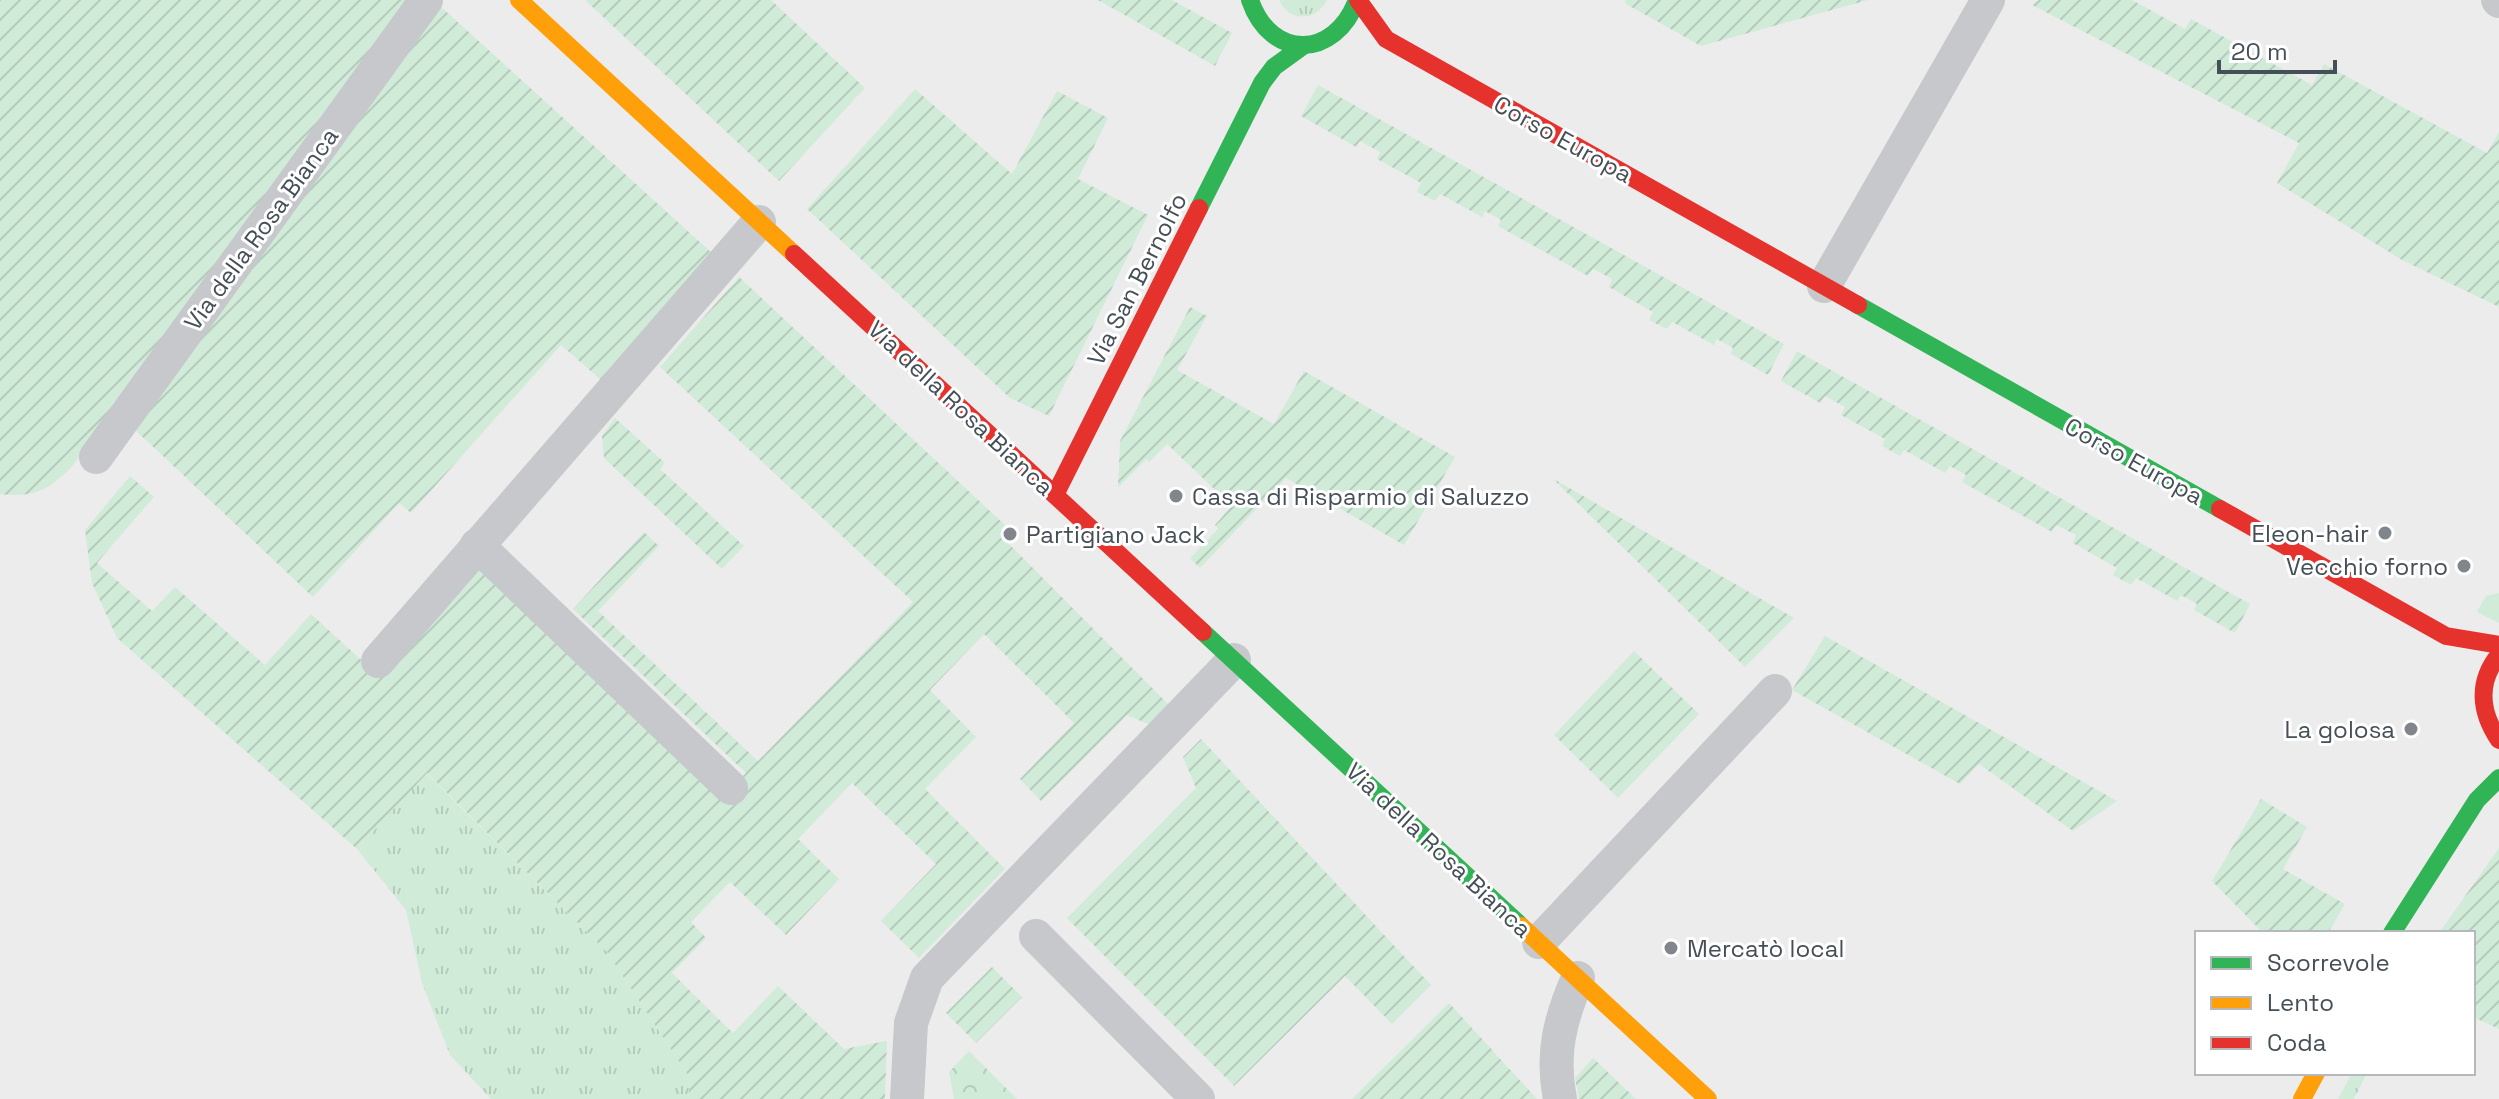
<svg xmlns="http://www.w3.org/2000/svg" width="2499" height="1099" font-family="'Space Grotesk',sans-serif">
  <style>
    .grass { fill: url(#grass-tufts) }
    .park { fill: url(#park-crowns) }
    .garden { fill: url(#garden-furrows) }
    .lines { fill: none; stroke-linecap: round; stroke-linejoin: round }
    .street { stroke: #c6c8cb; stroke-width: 34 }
    .fast { stroke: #30b455; stroke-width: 18 }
    .slow { stroke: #ff9f0a; stroke-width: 18 }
    .jam { stroke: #e5322d; stroke-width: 18 }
    .poi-dot { fill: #80868b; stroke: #fff; stroke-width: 3 }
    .labels { text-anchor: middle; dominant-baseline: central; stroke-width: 6; stroke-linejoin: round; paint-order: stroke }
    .street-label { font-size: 24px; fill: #454f57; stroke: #fff }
    .poi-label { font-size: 24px; fill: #454f57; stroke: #fff; text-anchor: start }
  </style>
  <defs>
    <pattern id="grass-tufts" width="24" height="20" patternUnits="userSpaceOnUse" patternTransform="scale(2)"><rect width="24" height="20" fill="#d1ebd9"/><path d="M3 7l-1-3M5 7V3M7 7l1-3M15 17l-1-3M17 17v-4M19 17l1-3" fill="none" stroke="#b5cbbc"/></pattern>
    <pattern id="park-crowns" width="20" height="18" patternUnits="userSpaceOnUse" patternTransform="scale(2)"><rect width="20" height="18" fill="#d1ebd9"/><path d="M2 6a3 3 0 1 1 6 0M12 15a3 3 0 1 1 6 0" fill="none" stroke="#b5cbbc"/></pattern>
    <pattern id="garden-furrows" width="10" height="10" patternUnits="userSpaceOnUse" patternTransform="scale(2)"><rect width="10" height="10" fill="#d1ebd9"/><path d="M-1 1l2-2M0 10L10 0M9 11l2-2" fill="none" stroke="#b5cbbc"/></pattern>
  </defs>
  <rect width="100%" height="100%" fill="#edecec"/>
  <g class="grass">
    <path d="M1279,0H1327C1317,21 1289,23 1279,0Z"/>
    <path d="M2499,593V623L2477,612L2486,596Z"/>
    <path d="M426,773L607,952L690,1078L688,1099H491L450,1055L422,983L406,910L357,849Z"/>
    <path d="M2352,1073H2367L2354,1099H2338Z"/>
  </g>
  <path class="park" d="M969,1051L1017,1099H954L949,1072Z"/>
  <g class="garden">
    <path d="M0,0H410L74,464C51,489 35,498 0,494Z"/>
    <path d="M585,0H771L865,88L779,181Z"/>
    <path d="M1098,0H1172L1232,33L1215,66Z"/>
    <path d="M1625,0H1868L1701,46L1626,4Z"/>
    <path d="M2039,0H2132L2185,29L2191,19L2312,85L2324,64L2487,153L2499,132V307L2402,260L2277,183L2299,143L2032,5Z"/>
    <path d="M439,5L713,254L601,380L561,345L411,513L399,503L313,597L132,427Z"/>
    <path d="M1318,85L1784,344L1768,375L1731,354L1733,348L1717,339L1714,345L1672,322L1667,329L1649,320L1653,312L1609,287L1612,279L1593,269L1588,276L1498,226L1501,220L1485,211L1482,217L1440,194L1435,201L1417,192L1421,183L1377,159L1380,152L1360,141L1356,147L1301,116Z"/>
    <path d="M915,89L1012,174L1057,91L1108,118L1078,179L1148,215L1049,416L1010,398L807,209Z"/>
    <path d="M739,277L1005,525L1006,541L1173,709L1155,727L1127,715L1041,801L1020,779L1074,723L984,634L930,690L976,737L925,789L1005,869L919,958L881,921L936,864L852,783L798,839L839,879L786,935L730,882L691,922L706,938L672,973L733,1033L778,986L844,1049L887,1041L885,1099H688L690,1078L607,952L427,773L357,849L117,638L92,583L85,530L130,476L154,497L97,563L152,611L175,587L265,665L311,614L380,677L478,567L721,796L746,773L573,609L644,532L659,546L598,611L758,761L913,602L660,367Z"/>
    <path d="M1190,307L1207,316L1177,370L1274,424L1304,371L1455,457L1404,545L1286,478L1200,568L1190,558L1218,529L1215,525L1232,506L1167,444L1149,462L1146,459L1118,488L1120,441Z"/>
    <path d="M1797,351L2250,604L2235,633L2194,610L2197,604L2181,595L2177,601L2136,578L2131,585L2113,575L2117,568L2073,543L2076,535L2056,525L2052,532L1962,482L1966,475L1950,466L1945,473L1904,450L1900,456L1882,446L1885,439L1841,415L1845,407L1825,396L1820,403L1781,381Z"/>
    <path d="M615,418L665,463L660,469L744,546L722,569L604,458L602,436Z"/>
    <path d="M1552,478L1794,618L1745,667Z"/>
    <path d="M1825,636L1855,653L2117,801L2073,831L1979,764L1960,784L1792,690Z"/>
    <path d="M1634,651L1699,714L1618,798L1554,735Z"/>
    <path d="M1201,739L1431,985L1392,1024L1345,976L1234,1086L1067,918L1196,788L1183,757Z"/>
    <path d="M2261,799L2307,827L2283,869L2345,904L2328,933H2263L2212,881Z"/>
    <path d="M2499,848V1029L2473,1017V933H2439Z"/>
    <path d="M992,967L1022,997L976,1043L946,1013Z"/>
    <path d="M1449,1003L1537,1099H1352Z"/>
    <path d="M1593,1058L1636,1099H1579L1575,1078Z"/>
  </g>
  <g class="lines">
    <g class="street">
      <path d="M2498,0L2499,1"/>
      <path d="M1824,286L1988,0"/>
      <path d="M96,457L426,0"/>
      <path d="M477,545L731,788"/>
      <path d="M378,661L759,222"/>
      <path d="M1036,936L1198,1099"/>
      <path d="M1539,942L1775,691"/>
      <path d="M907,1099L911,1023L927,978L1234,660"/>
      <path d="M1560,1099C1551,1054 1560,1019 1578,978"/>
    </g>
    <g class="fast">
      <path d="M1250,0C1271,61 1335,59 1357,0"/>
      <path d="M1199,208L1262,83L1274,67L1303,46"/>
      <path d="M1858,305L2220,509"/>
      <path d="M1203,632L1521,926"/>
      <path d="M2392,933L2477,800L2499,778"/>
    </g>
    <g class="slow">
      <path d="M519,0L794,254"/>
      <path d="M1521,926L1708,1099"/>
      <path d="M2302,1099L2316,1073"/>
    </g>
    <g class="jam">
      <path d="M1358,0L1386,39L1858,305"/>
      <path d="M794,254L1203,632"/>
      <path d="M1055,495L1199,208"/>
      <path d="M2220,509L2446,636L2499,645"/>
      <path d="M2499,655C2477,682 2480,712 2499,740"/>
    </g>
  </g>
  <g class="poi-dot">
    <circle cx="1176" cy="496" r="8"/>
    <circle cx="2385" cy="533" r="8"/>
    <circle cx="1010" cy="534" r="8"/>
    <circle cx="2464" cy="566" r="8"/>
    <circle cx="2411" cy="729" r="8"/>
    <circle cx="1671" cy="948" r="8"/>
  </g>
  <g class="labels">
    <g class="street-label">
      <text transform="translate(1563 139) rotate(29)">Corso Europa</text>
      <text transform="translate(261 229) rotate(-54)">Via della Rosa Bianca</text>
      <text transform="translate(1137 279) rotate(-63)">Via San Bernolfo</text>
      <text transform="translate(961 408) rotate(43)">Via della Rosa Bianca</text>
      <text transform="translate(2134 461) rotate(29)">Corso Europa</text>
      <text transform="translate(1439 850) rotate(43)">Via della Rosa Bianca</text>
    </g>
    <g class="poi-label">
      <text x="1192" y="496">Cassa di Risparmio di Saluzzo</text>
      <text x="2369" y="533" text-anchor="end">Eleon-hair</text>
      <text x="1026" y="534">Partigiano Jack</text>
      <text x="2448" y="566" text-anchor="end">Vecchio forno</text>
      <text x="2395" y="729" text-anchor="end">La golosa</text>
      <text x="1687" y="948">Mercatò local</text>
    </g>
  </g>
  <rect x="2195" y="931" width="280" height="144" fill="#ffffff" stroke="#b5b9bc" stroke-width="2"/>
  <rect x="2211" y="957" width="40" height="12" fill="#30b455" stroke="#b5b9bc" stroke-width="2"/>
  <text x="2267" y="971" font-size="24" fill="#454f57">Scorrevole</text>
  <rect x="2211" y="997" width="40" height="12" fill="#ff9f0a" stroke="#b5b9bc" stroke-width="2"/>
  <text x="2267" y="1011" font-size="24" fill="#454f57">Lento</text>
  <rect x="2211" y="1037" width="40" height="12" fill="#e5322d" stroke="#b5b9bc" stroke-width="2"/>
  <text x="2267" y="1051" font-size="24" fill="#454f57">Coda</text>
  <path d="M2219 60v12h116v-12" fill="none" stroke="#454f57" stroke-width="4"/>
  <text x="2231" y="60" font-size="24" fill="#454f57" stroke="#ffffff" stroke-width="6" paint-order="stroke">20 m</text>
</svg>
